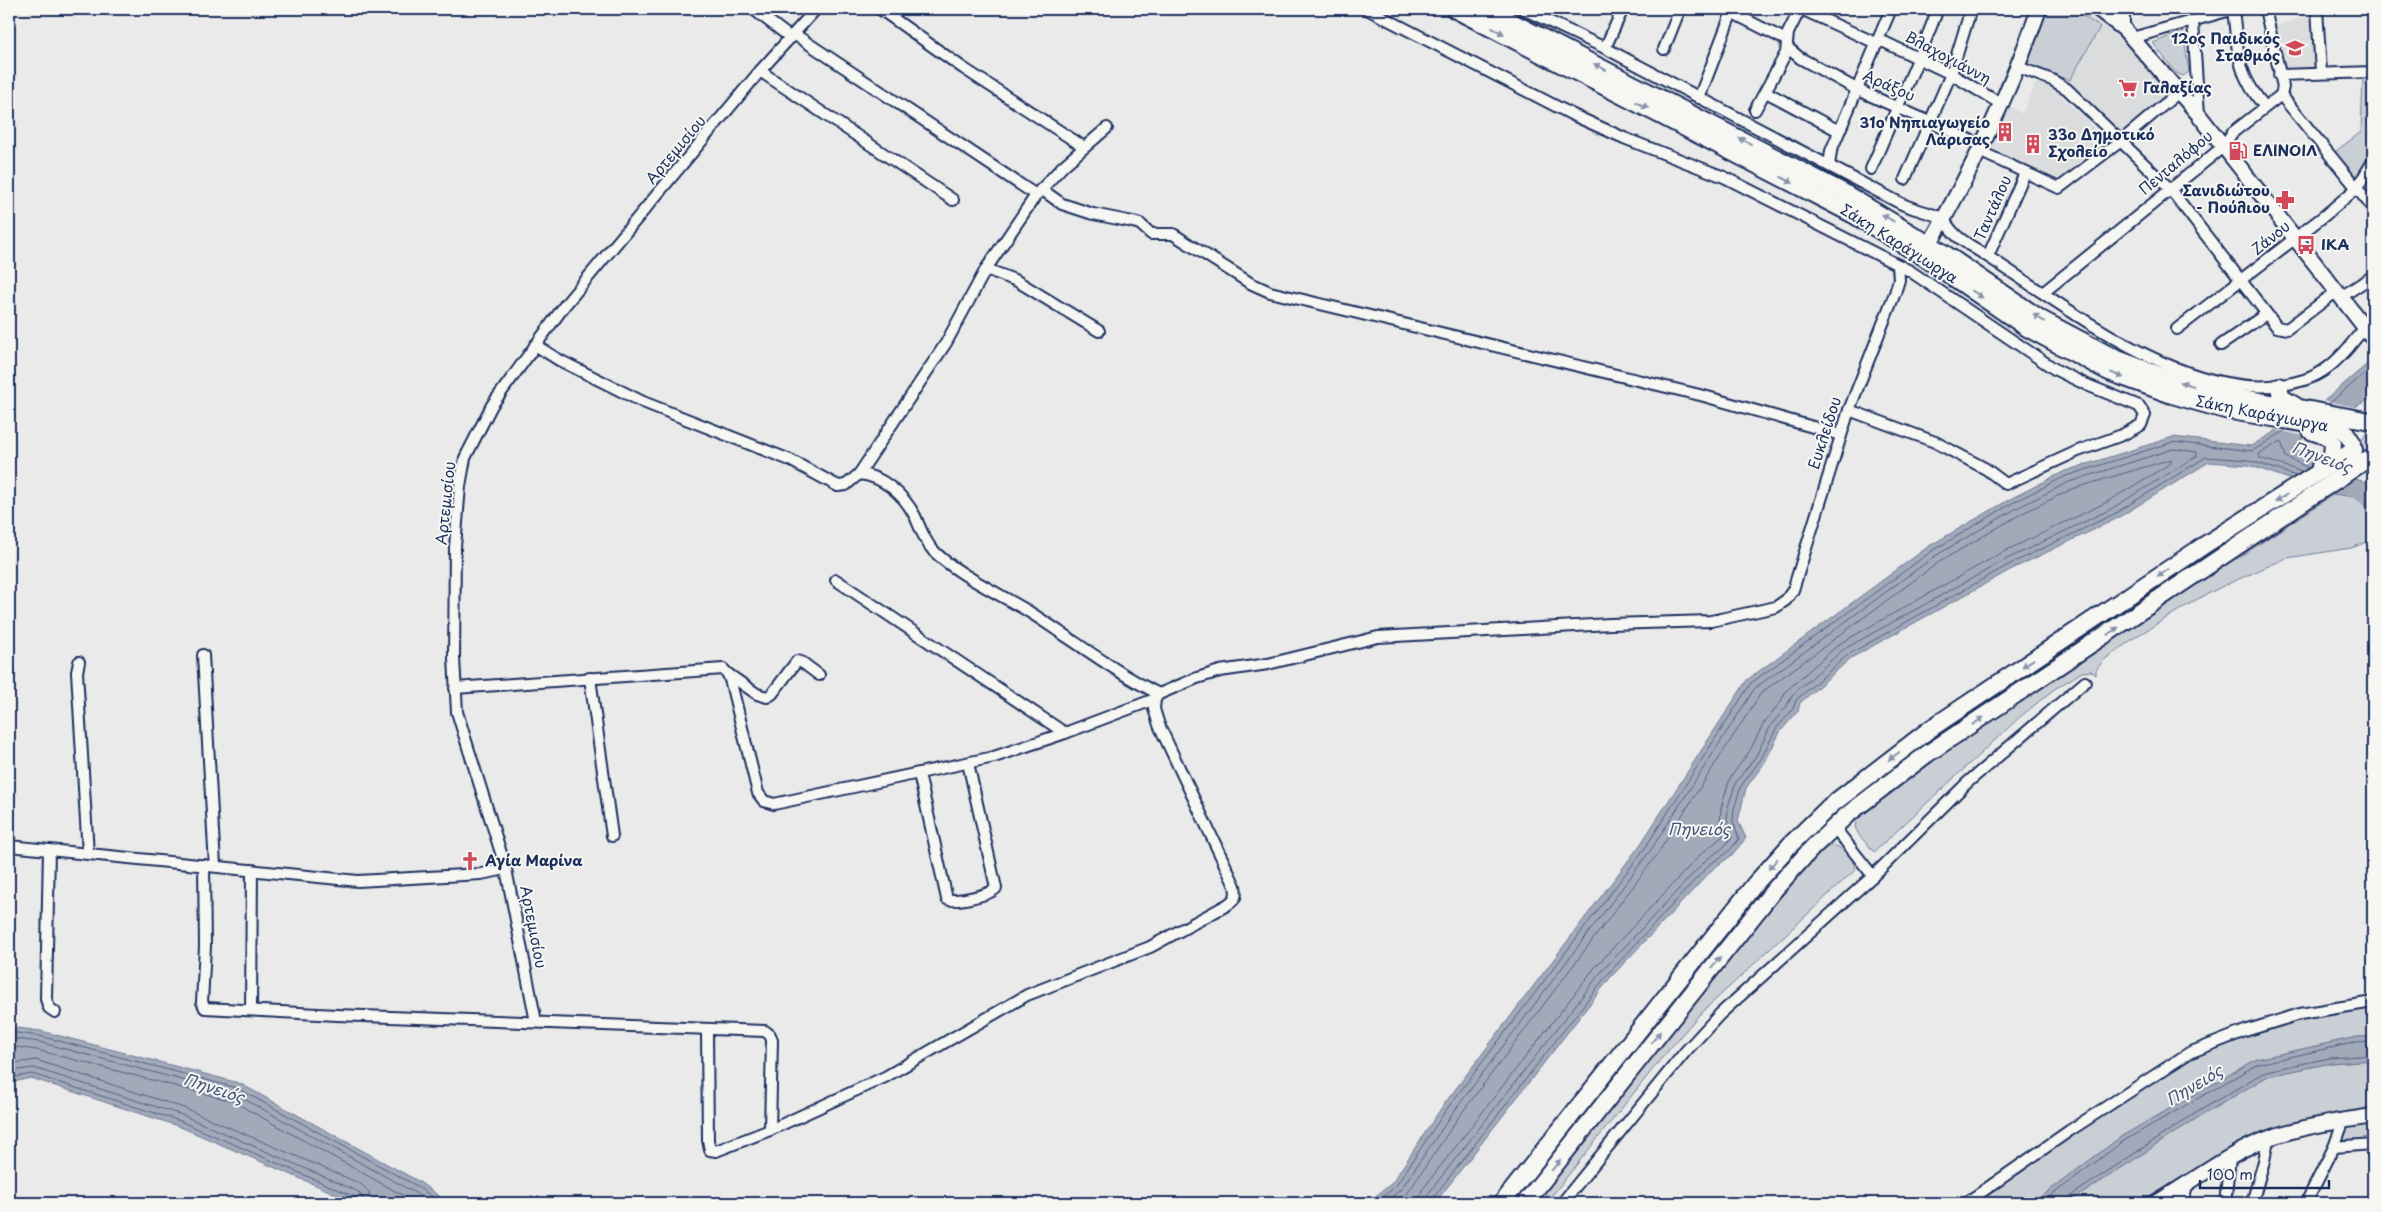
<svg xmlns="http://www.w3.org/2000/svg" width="2382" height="1212" font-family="'Playpen Sans',sans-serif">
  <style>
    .built { fill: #dadcde }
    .green { fill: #caced5; stroke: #727e9a }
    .water { fill: #a2aaba; stroke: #6c7995 }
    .pier { fill: #e9eae9 }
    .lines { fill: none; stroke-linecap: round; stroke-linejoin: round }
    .shore { stroke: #516083; stroke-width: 1 }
    .street-casing { stroke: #1b2f5e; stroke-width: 14 }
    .secondary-casing { stroke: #1b2f5e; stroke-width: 18 }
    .primary-casing { stroke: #1b2f5e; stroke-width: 20 }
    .street { stroke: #f6f6f2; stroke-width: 10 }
    .secondary { stroke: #f6f6f2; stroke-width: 14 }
    .primary { stroke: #f6f6f2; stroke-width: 16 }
    .oneway { fill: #8892a8 }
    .labels { text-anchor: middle; stroke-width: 4; stroke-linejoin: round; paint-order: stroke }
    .poi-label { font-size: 15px; font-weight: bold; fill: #1b2f5e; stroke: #f6f6f2; text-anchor: start }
    .street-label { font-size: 15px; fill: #1b2f5e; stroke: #f6f6f2 }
    .water-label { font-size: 16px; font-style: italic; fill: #44547a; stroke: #f6f6f2 }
  </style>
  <rect width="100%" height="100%" fill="#e9eae9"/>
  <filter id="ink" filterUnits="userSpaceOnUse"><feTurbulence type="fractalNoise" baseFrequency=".02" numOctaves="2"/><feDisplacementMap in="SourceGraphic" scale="10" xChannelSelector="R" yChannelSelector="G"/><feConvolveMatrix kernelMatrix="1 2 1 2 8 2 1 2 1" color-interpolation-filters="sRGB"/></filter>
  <g filter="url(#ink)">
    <g class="built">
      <polygon points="2044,9 2082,9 2103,20 2135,48 2170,92 2120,135 2082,93 2065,81 2025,66"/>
      <polygon points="2312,15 2315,70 2281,72 2271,27"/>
      <polygon points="2037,80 2052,87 2109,143 2058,183 1984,150 2007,104 2022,114"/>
    </g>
    <g class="green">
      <polygon points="2048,9 2072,9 2100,27 2070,80 2027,66"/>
      <polygon points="2183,31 2189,72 2183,76 2176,73 2153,43"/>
      <polygon points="2363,75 2373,75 2373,150 2354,179 2332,154 2361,132"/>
      <polygon points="2373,431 2373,456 2365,453 2361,442 2365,435"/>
      <polygon points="2334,494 2354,496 2373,511 2373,540 2351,548 2287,558 2223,586 2196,600 2137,636 2104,660 2096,670 2096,675 2091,671 2082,672 2053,690 2020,717 1874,852 1859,835 1855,827 1857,817 1947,751 2232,558 2237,559"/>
      <polygon points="2213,549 1920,747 1867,785 1833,814 1764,887 1520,1195 1514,1203 1508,1203 1751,897 1851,792 2101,620"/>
      <path d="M1834,845c9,4 21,13 21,25l-157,146 -37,43 -115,144h-10l222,-280 57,-65 12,-11z"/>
      <polygon points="2373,1003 2373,1037 2357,1037 2257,1059 2122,1136 2033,1203 1976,1203 2090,1123 2193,1058 2300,1014"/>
      <polygon points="2373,1060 2373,1106 2367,1106 2366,1110 2277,1131 2151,1203 2068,1203 2194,1120 2268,1076 2331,1063"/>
      <polygon points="2373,1121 2373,1138 2341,1141 2349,1126"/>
    </g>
    <g class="water">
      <polygon points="2373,359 2373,397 2310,432 2293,448 2356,479 2373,484 2373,511 2354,497 2334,494 2248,465 2209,462 2116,519 2012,569 1851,658 1800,703 1798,711 1780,732 1765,762 1746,788 1738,821 1746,838 1731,856 1714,868 1610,978 1435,1203 1367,1203 1392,1183 1442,1107 1640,845 1747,680 1929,546 2012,498 2065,471 2173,437 2251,446 2324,401"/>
      <polygon points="9,1027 41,1031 239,1083 418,1181 449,1203 357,1203 178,1126 31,1078 9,1083"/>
      <polygon points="2357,1037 2373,1037 2373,1060 2331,1063 2268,1076 2194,1120 2068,1203 2033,1203 2122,1136 2257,1059"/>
    </g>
    <polygon class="pier" points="2320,400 2359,408 2309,437 2273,429"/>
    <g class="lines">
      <g class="shore">
        <polyline points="2329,404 2373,366"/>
        <polyline points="2302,472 2260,458 2259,454 2281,441 2286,457 2308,468"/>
        <polyline points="9,1032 40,1036 237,1088 415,1185 441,1203"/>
        <polyline points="9,1038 39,1042 235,1094 412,1191 430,1203"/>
        <polyline points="9,1046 37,1050 232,1101 417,1203"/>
        <polyline points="9,1064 36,1060 184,1108 361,1184 369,1192 371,1203"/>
        <polyline points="9,1071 34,1068 182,1115 357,1191 362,1196 364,1203"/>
        <polyline points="9,1078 32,1074 180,1121 355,1197 358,1203"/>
        <polyline points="1375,1203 1396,1186 1446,1110 1645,848 1751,683 1932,551 2014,502 2066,476 2173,442 2252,451 2286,430"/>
        <polyline points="1385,1203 1401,1189 1452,1114 1650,851 1755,688 1935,556 2017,508 2069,482 2173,449 2197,452 2197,456 2111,509 2007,559 1844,649 1792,695 1787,706 1771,725 1756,756 1736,782 1728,807 1727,820 1732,837 1723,848 1706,860 1602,971 1428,1194 1425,1203"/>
        <polyline points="1397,1203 1407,1194 1458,1118 1656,856 1761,693 1939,562 2021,514 2072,489 2171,459 2171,463 2107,502 2003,552 1839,644 1786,691 1780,703 1764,723 1749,752 1730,778 1721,808 1720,823 1723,836 1700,855 1596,966 1422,1190 1418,1203"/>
        <polyline points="1432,1203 1433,1198 1607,975 1710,864 1727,853 1739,839 1733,821 1734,809 1741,786 1761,759 1776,729 1793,709 1796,700 1849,654 2010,564 2114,514 2206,457 2249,460 2296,476"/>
        <polyline points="2041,1203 2125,1140 2258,1064 2357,1042 2373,1041"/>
        <polyline points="2066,1203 2069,1197 2191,1116 2266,1071 2330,1058 2373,1055"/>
      </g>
      <g class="street-casing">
        <g id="street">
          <polyline points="753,9 791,38"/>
          <polyline points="880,9 963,68 1084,147"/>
          <polyline points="1367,9 1573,115 1624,138 1724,177 1910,271 2056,370 2087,385 2139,406 2145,415 2141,425 2122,435 2078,451 2006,484 1986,469 1935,442 1849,410"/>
          <path d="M1523,9l82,39 293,154c13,7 27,9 39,14 8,3 11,11 16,16 5,6 12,10 18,14 89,54 223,169 333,134 19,-6 32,-18 45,-33 7,-9 14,-19 24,-24"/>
          <polyline points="1801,9 1878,44"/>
          <path d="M2233,9c5,42 3,64 32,98"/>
          <polyline points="2317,9 2321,72"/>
          <polyline points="1727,10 1786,40"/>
          <polyline points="2193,21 2199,115"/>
          <polyline points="2124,29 2124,9"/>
          <polyline points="794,34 1036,195"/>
          <polyline points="2132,38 2234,9"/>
          <polyline points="1880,40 1951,74 2001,104"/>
          <polyline points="1605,48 1623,9"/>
          <polyline points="1788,48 1800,58 1858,90 1981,145"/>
          <polyline points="1664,49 1680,9"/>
          <polyline points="2018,67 2052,80 2067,89 2170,189 2277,327 2287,329 2337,291"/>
          <polyline points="760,71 953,200"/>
          <polyline points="2279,75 2373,72"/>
          <polyline points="1766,92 1839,131"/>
          <polyline points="2281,95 2373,208"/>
          <polyline points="1699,98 1733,9"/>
          <polyline points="1755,110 1786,53 1788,33 1800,9"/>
          <polyline points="1979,151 2059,188 2121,141 2179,92"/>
          <polyline points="1829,166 1831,151 1891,9"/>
          <polyline points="1871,169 1919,57 1938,9"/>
          <polyline points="1905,179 1951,74 1971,9"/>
          <polyline points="1041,189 1062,204 1093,214 1133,222 1140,224 1151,234 1173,234 1250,283 1270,292 1704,396 1841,435"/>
          <polyline points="1988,256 2025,173"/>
          <polyline points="986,269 1017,281 1099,331"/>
          <polyline points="2044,292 2224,146 2232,133 2281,95 2283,87 2265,9"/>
          <polyline points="2341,297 2373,276"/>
          <polyline points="2177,329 2324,216 2357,188 2373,161"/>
          <polyline points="535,345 559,360 643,402 790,460 838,486 846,485 859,474 946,343 986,269 1036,195 1063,166 1107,128"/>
          <polyline points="2221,345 2266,314"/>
          <path d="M859,474c24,2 45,21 56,42 5,11 9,24 17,33 20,23 72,47 99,64 41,26 85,60 128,81"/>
          <polyline points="836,580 1065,733"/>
          <polyline points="203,655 215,866"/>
          <polyline points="79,662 77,672 88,854"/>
          <polyline points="728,674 757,694 767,697 772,694 797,661 803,663 819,675"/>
          <polyline points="590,678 612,836"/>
          <polyline points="455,688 723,669 728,674 731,683 758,793 764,801 774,804 994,757 1065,733 1155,699 1159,694 1197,678 1220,671 1268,664 1378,637 1610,624 1711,621 1776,607 1786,600 1793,590 1849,410 1895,293 1899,280 1898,265"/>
          <path d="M919,774l28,125c6,4 44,-4 49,-11l-28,-125"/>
          <polyline points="1834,827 1873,876"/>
          <polyline points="9,846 358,881 481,874 506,869"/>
          <polyline points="49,850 46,999 49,1008 55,1012"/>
          <polyline points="204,865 205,946 202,1002 205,1008 337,1015 765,1031 770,1035 772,1040 770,1130"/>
          <polyline points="251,1010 252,870"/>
          <polyline points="536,1022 506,869 457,712 454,658 455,547 460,486 465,458 492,405 565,305 760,71 816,9"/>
          <path d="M707,1031l1,109 2,10 6,1 54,-21 115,-53 142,-82 123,-48 77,-42c9,-6 10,-9 8,-19l-76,-161 -5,-16 1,-10"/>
          <polyline points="2334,1147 2373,1144"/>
          <polyline points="1562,1203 1685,1052 1720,1014 1873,876 1968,782 2085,682"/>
          <polyline points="1966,1203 2069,1131 2189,1053 2245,1031 2300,1014 2373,1002"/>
          <polyline points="2182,1203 2187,1186"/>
          <polyline points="2225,1203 2230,1158"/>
          <polyline points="2252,1203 2264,1161 2268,1139"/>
          <polyline points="2306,1203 2334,1147 2344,1120"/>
        </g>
      </g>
      <g class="secondary-casing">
        <g id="secondary">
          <polyline points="2098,9 2124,29 2199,115 2373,338"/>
          <path d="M1925,252c45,-78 85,-159 114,-243"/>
          <path d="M2156,1203c38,-22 75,-52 116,-66 33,-11 67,-16 101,-21"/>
        </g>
      </g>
      <g class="primary-casing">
        <g id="primary">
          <polyline points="1454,9 1852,214 1922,256 2027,328 2109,372 2172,395 2225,410 2344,430 2352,442"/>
          <polyline points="1487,9 1843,192 1947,255 2041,319 2115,358 2159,375 2227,395 2371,421"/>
          <polyline points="2279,386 2281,397 2296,406"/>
          <polyline points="2311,431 2328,437 2333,443 2332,456 2320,466"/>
          <polyline points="1502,1203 1755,884 1790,845 1830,806 1930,729 2203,546 2354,450"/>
          <polyline points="1525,1203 1774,890 1813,847 1847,815 1927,754 2366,460"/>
        </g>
      </g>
      <use href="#street" class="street"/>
      <use href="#secondary" class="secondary"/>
      <use href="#primary" class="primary"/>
    </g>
    <defs><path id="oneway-solid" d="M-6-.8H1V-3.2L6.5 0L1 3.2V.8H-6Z" transform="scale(1.25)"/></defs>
    <g class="oneway">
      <use href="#oneway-solid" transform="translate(1498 31) rotate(27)"/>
      <use href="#oneway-solid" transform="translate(1600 67) rotate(-153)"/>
      <use href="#oneway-solid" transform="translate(1642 105) rotate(27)"/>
      <use href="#oneway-solid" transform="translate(1745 141) rotate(-153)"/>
      <use href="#oneway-solid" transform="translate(1787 180) rotate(27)"/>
      <use href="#oneway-solid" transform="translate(1888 218) rotate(-149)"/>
      <use href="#oneway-solid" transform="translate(1977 294) rotate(34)"/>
      <use href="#oneway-solid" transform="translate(2039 318) rotate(-147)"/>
      <use href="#oneway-solid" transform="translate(2117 375) rotate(23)"/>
      <use href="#oneway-solid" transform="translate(2187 384) rotate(-162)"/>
      <use href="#oneway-solid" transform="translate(2281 498) rotate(148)"/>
      <use href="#oneway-solid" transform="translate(2163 573) rotate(146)"/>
      <use href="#oneway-solid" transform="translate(2113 631) rotate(-34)"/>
      <use href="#oneway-solid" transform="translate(2028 663) rotate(146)"/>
      <use href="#oneway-solid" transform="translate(1978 721) rotate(-34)"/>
      <use href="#oneway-solid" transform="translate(1894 756) rotate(143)"/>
      <use href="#oneway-solid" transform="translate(1773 864) rotate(131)"/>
      <use href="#oneway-solid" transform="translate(1716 962) rotate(-51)"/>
      <use href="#oneway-solid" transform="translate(1656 1037) rotate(-52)"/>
      <use href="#oneway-solid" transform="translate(1556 1165) rotate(-52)"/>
    </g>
  </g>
  <defs>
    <g id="school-bare" transform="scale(1.5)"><path d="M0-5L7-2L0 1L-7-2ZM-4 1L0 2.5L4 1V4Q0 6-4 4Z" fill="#d1495b" stroke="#f6f6f2" stroke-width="2.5" paint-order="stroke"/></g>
    <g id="supermarket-bare" transform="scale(1.5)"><path d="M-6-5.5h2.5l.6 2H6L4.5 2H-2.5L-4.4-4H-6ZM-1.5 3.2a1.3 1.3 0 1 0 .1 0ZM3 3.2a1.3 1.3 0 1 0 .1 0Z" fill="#d1495b" stroke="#f6f6f2" stroke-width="2.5" paint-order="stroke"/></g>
    <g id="building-bare" transform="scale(1.5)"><path d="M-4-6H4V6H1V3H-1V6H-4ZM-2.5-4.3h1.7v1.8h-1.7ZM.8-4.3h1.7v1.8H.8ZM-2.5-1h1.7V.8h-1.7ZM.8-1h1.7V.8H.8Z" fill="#d1495b" stroke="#f6f6f2" stroke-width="2.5" paint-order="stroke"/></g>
    <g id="fuel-bare" transform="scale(1.5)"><path d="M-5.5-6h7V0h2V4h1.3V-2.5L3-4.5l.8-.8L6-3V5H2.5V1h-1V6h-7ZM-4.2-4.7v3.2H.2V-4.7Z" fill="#d1495b" stroke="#f6f6f2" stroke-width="2.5" paint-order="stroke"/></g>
    <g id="pharmacy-bare" transform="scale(1.5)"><path d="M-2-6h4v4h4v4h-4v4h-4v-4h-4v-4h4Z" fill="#d1495b" stroke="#f6f6f2" stroke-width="2.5" paint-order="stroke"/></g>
    <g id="bus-bare" transform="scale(1.5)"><path d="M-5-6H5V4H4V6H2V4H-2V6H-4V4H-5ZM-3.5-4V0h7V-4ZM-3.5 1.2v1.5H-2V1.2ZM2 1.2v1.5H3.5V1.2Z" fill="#d1495b" stroke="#f6f6f2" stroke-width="2.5" paint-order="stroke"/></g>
    <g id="church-bare" transform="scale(1.5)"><path d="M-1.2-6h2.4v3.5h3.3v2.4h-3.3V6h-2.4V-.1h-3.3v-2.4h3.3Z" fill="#d1495b" stroke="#f6f6f2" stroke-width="2.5" paint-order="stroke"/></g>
  </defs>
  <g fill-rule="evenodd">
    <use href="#school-bare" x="2295" y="48"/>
    <use href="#supermarket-bare" x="2128" y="88"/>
    <use href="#building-bare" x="2005" y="132"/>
    <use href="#building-bare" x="2033" y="144"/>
    <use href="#fuel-bare" x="2238" y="151"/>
    <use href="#pharmacy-bare" x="2285" y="200"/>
    <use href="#bus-bare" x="2306" y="245"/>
    <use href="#church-bare" x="470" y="861"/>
  </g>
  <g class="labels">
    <g class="poi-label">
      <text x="2280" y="44" text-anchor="end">12ος Παιδικός<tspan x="2280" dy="17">Σταθμός</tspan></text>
      <text x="2143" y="93">Γαλαξίας</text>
      <text x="1990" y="128" text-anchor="end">31ο Νηπιαγωγείο<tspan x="1990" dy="17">Λάρισας</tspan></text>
      <text x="2048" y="140">33ο Δημοτικό<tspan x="2048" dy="17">Σχολείο</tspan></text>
      <text x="2253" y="156">ΕΛΙΝΟΙΛ</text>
      <text x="2270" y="196" text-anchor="end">Σανιδιώτου<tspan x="2270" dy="17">- Πούλιου</tspan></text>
      <text x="2321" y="250">ΙΚΑ</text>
      <text x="485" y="866">Αγία Μαρίνα</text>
    </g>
    <g class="street-label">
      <text transform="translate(1948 58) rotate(28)" y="5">Βλαχογιάννη</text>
      <text transform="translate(1889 86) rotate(24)" y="5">Αράξου</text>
      <text transform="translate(676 150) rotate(-50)" y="5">Αρτεμισίου</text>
      <text transform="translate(2176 163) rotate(-40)" y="5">Πενταλόφου</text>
      <text transform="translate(1993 208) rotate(-66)" y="5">Ταντάλου</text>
      <text transform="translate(2271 238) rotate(-39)" y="5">Ζάνου</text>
      <text transform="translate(1899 244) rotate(32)" y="5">Σάκη Καράγιωργα</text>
      <text transform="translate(2262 414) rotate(11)" y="5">Σάκη Καράγιωργα</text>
      <text transform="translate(1825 433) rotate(-72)" y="5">Ευκλείδου</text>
      <text transform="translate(446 503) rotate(-84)" y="5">Αρτεμισίου</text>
      <text transform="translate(533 927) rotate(79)" y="5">Αρτεμισίου</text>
    </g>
    <g class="water-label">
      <text transform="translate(2322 457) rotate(20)" y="6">Πηνειός</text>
      <text x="1699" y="835">Πηνειός</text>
      <text transform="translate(2194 1085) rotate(-31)" y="6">Πηνειός</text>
      <text transform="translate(214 1088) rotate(18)" y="6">Πηνειός</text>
    </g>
  </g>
  <rect width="2382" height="1212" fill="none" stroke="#f6f6f2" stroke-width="30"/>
  <rect x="15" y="15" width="2352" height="1182" fill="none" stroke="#1b2f5e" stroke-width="2" filter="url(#ink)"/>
  <path d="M2200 1180v8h129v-8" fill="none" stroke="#1b2f5e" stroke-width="2.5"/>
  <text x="2207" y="1180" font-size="15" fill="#1b2f5e" stroke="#f6f6f2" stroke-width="4" paint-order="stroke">100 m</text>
</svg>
